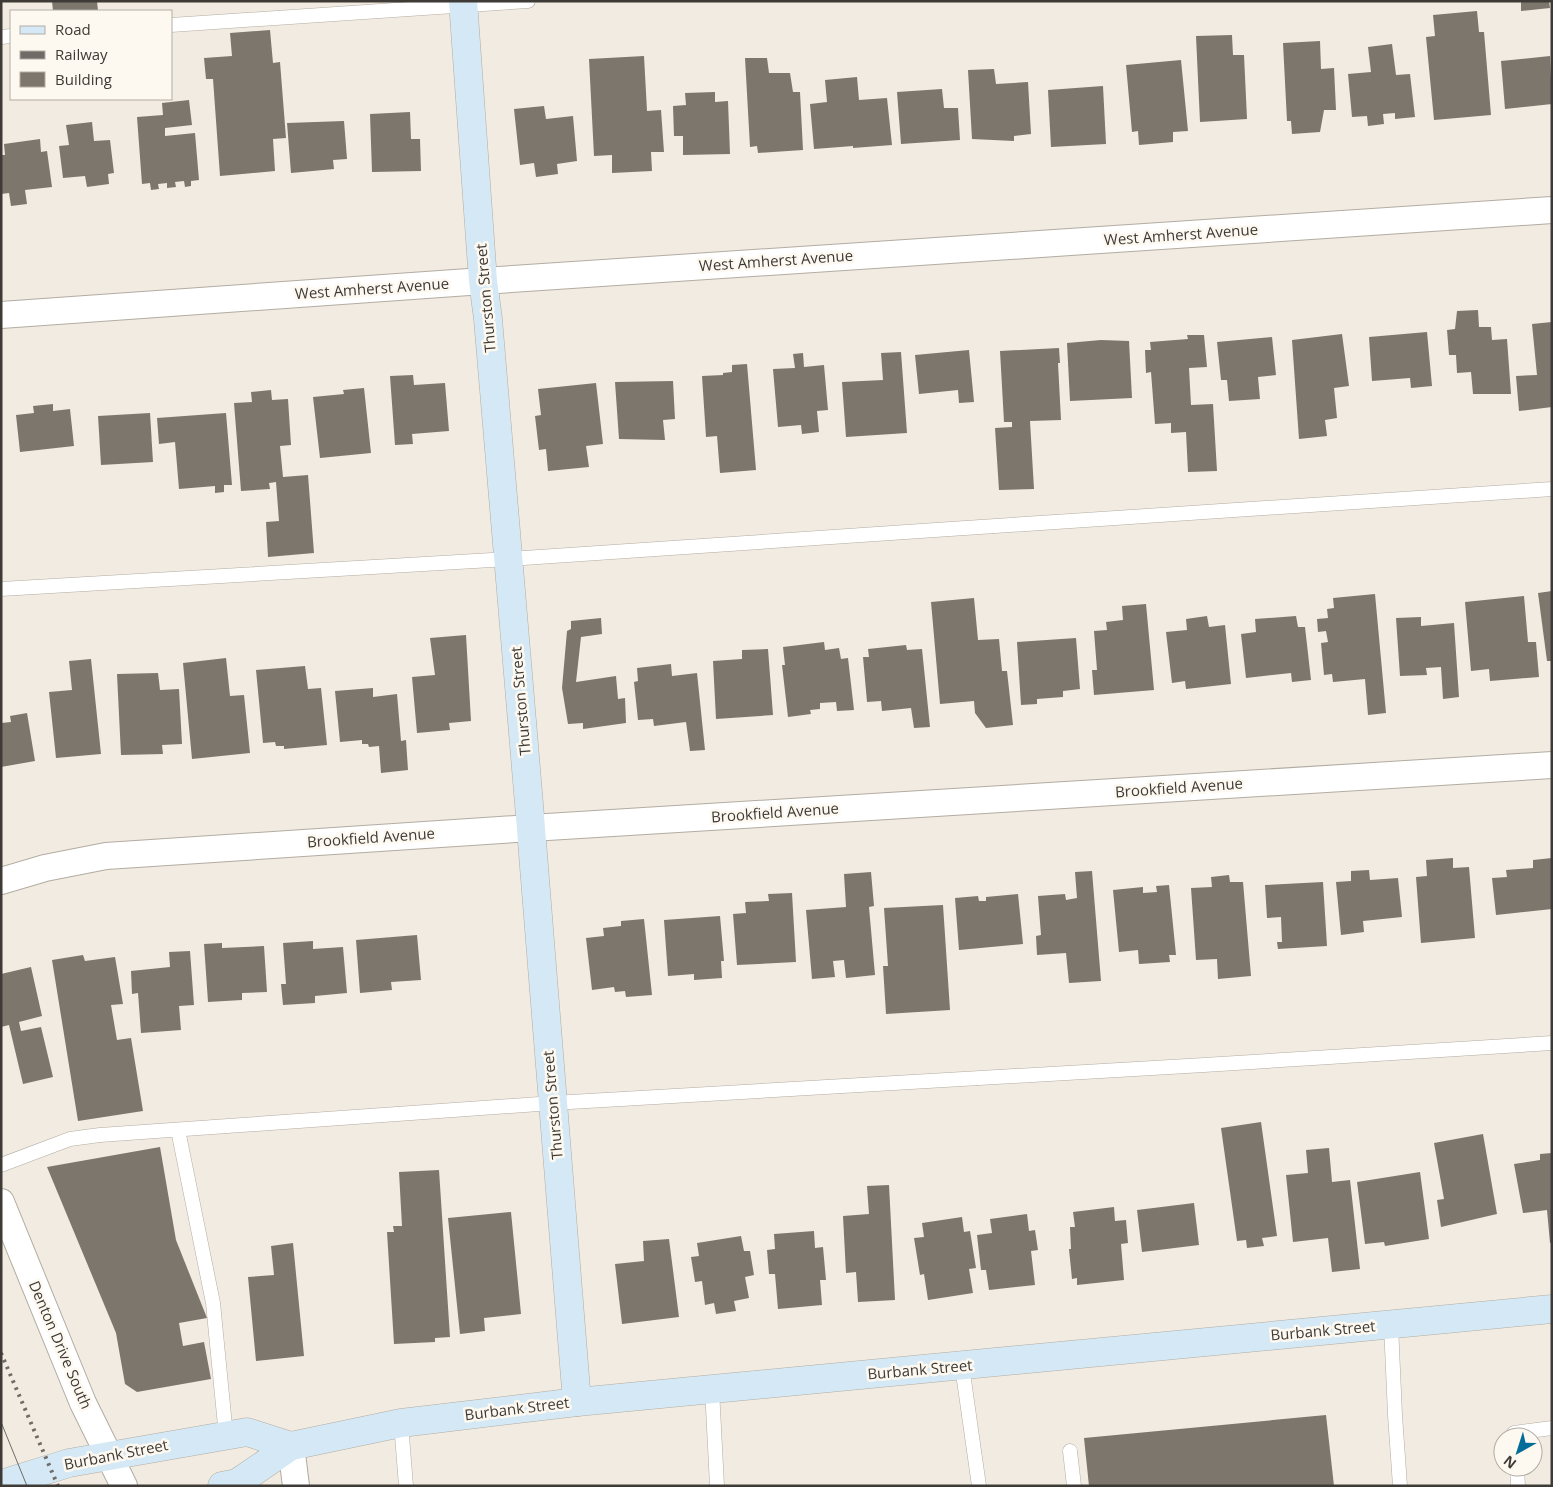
<svg xmlns="http://www.w3.org/2000/svg" width="1553" height="1487" font-family="'Open Sans',sans-serif">
  <style>
    .building { fill: #7c766d }
    .lines { fill: none; stroke-linecap: round; stroke-linejoin: round }
    .lane-casing { stroke: #b2aca2; stroke-width: 15 }
    .street-casing { stroke: #b2aca2; stroke-width: 28 }
    .secondary-casing { stroke: #b2aca2; stroke-width: 29 }
    .lane { stroke: #fff; stroke-width: 14 }
    .street { stroke: #fff; stroke-width: 26 }
    .secondary { stroke: #d4e9f5; stroke-width: 28 }
    .tram { stroke: #706b66; stroke-width: 1 }
    .rail { stroke: #706b66; stroke-width: 4; stroke-dasharray: 2.5 5; stroke-linecap: butt }
    .labels { text-anchor: middle; stroke-width: 5; stroke-linejoin: round; paint-order: stroke }
    .street-label { font-size: 15px; fill: #3e3b37; stroke: #fef9f0 }
  </style>
  <rect width="100%" height="100%" fill="#f2ebe1"/>
  <g class="building">
    <polygon points="52,1 97,1 98,11 53,11"/>
    <polygon points="1521,1 1549,1 1550,8 1521,11"/>
    <polygon points="1477,11 1479,32 1484,32 1491,115 1434,120 1426,37 1435,36 1433,15"/>
    <polygon points="270,30 273,63 280,62 286,138 273,139 275,171 220,176 213,79 206,79 204,58 232,56 230,33"/>
    <polygon points="1232,35 1233,55 1244,55 1247,119 1200,122 1196,36"/>
    <polygon points="1320,41 1321,69 1334,68 1336,110 1324,110 1320,132 1292,134 1291,121 1287,121 1283,43"/>
    <polygon points="1392,44 1396,75 1410,74 1415,117 1395,119 1395,113 1383,114 1384,124 1368,126 1367,116 1352,117 1348,74 1371,72 1368,47"/>
    <polygon points="644,56 647,111 661,110 664,152 651,152 652,171 612,173 612,155 594,156 589,59"/>
    <polygon points="1550,56 1552,104 1505,109 1501,61"/>
    <polygon points="745,58 767,58 769,73 790,73 793,92 800,92 803,150 758,153 757,146 750,147"/>
    <polygon points="1181,60 1188,131 1173,132 1173,142 1139,145 1138,131 1132,132 1126,65"/>
    <polygon points="994,69 996,84 1028,82 1031,134 1014,136 1014,141 972,139 968,70"/>
    <polygon points="857,77 859,100 887,98 892,145 853,148 853,146 814,149 810,104 827,102 825,80"/>
    <polygon points="1103,86 1106,144 1051,147 1048,90"/>
    <polygon points="942,89 944,108 958,108 960,140 901,144 897,92"/>
    <polygon points="715,92 715,102 728,101 730,154 683,155 683,136 674,136 673,106 686,105 685,93"/>
    <polygon points="189,100 192,125 165,128 165,136 195,133 199,180 191,181 191,186 185,187 184,181 175,182 176,187 167,188 167,183 158,184 159,189 151,190 150,183 142,184 137,117 163,115 162,103"/>
    <polygon points="544,106 546,119 573,116 577,161 557,164 558,174 536,177 534,163 520,165 514,109"/>
    <polygon points="410,112 411,139 420,139 421,171 372,172 370,114"/>
    <polygon points="344,121 347,159 333,160 334,169 291,173 287,123"/>
    <polygon points="92,122 94,141 110,140 114,173 108,174 109,184 87,187 85,176 63,178 59,146 69,145 66,125"/>
    <polygon points="40,139 41,152 47,151 52,187 25,190 27,204 11,206 9,193 1,194 1,155 5,155 4,144"/>
    <polygon points="1478,310 1479,327 1491,327 1492,340 1507,339 1511,394 1473,394 1471,372 1457,373 1456,355 1449,355 1447,330 1455,329 1457,311"/>
    <polygon points="1552,322 1552,407 1519,411 1516,376 1537,375 1532,324"/>
    <polygon points="1427,332 1432,386 1411,388 1410,378 1372,381 1369,337"/>
    <polygon points="1342,334 1349,386 1334,388 1337,418 1325,420 1327,436 1299,439 1292,340"/>
    <polygon points="1187,335 1204,335 1207,367 1189,368 1191,405 1213,404 1217,471 1188,472 1186,432 1171,433 1171,423 1155,424 1151,372 1146,373 1145,350 1151,350 1150,342 1188,339"/>
    <polygon points="1272,337 1276,375 1258,377 1260,399 1229,401 1227,380 1221,380 1217,342"/>
    <polygon points="1101,340 1129,341 1132,398 1070,401 1067,343"/>
    <polygon points="1059,348 1060,363 1058,363 1061,420 1030,421 1034,489 999,490 995,428 1012,427 1012,422 1004,422 1000,351"/>
    <polygon points="969,350 974,402 959,403 958,390 919,394 915,355"/>
    <polygon points="901,352 907,433 846,437 842,382 883,380 881,353"/>
    <polygon points="803,353 804,367 824,365 828,410 817,411 819,432 802,434 801,425 778,427 773,369 795,368 793,354"/>
    <polygon points="747,364 756,470 720,473 717,436 706,437 702,376 723,375 723,373 732,372 732,365"/>
    <polygon points="413,375 414,385 445,383 449,431 412,434 413,444 395,445 390,376"/>
    <polygon points="673,381 675,419 663,420 665,440 619,439 615,382"/>
    <polygon points="596,383 603,444 586,446 589,467 548,471 546,449 539,450 535,416 541,415 538,389"/>
    <polygon points="364,388 371,453 320,458 313,397 344,394 343,390"/>
    <polygon points="271,390 272,400 288,399 291,445 280,446 283,477 308,475 314,553 268,557 266,522 279,521 276,482 269,483 270,489 241,491 234,403 252,402 251,392"/>
    <polygon points="53,404 53,411 70,409 74,446 20,452 16,415 34,413 33,406"/>
    <polygon points="150,413 153,462 101,465 98,416"/>
    <polygon points="226,413 232,485 224,485 224,492 215,493 215,486 179,489 175,442 159,444 157,418"/>
    <polygon points="1552,591 1552,661 1547,661 1538,593"/>
    <polygon points="1375,594 1386,713 1368,715 1365,679 1333,682 1332,674 1324,675 1321,643 1328,642 1326,631 1318,632 1317,619 1328,618 1327,609 1334,608 1333,598"/>
    <polygon points="1524,596 1528,642 1536,642 1539,677 1490,681 1489,669 1471,671 1465,602"/>
    <polygon points="974,598 978,640 999,639 1002,671 1007,671 1013,725 986,728 975,713 974,701 940,704 931,602"/>
    <polygon points="1146,604 1154,690 1094,695 1092,670 1097,670 1094,631 1107,630 1106,622 1123,620 1122,606"/>
    <polygon points="1207,616 1209,627 1225,625 1231,684 1186,689 1185,681 1172,683 1166,632 1187,630 1186,619"/>
    <polygon points="1296,616 1298,627 1305,627 1311,680 1292,682 1291,673 1246,678 1241,634 1256,632 1255,619"/>
    <polygon points="1421,617 1421,626 1454,623 1459,697 1443,699 1441,667 1426,668 1427,675 1400,676 1396,618"/>
    <polygon points="601,618 602,634 581,637 576,682 616,676 618,699 625,698 626,723 583,729 583,723 568,724 562,688 567,631 571,629 571,621"/>
    <polygon points="466,635 471,721 449,723 450,730 417,733 412,677 435,675 430,638"/>
    <polygon points="1076,638 1080,689 1063,691 1063,697 1037,699 1037,704 1021,705 1017,642"/>
    <polygon points="824,642 825,650 839,648 841,659 848,658 854,710 837,711 836,702 820,703 820,709 810,710 811,714 788,717 782,665 785,665 783,647"/>
    <polygon points="906,645 907,650 922,649 930,727 914,728 911,708 882,711 881,701 867,702 863,657 869,657 868,649"/>
    <polygon points="768,649 773,715 716,719 713,661 742,659 742,650"/>
    <polygon points="226,658 230,696 244,695 250,753 192,759 183,663"/>
    <polygon points="91,659 101,754 56,758 49,692 72,690 69,661"/>
    <polygon points="671,664 672,676 697,673 705,750 690,751 686,722 654,726 653,719 638,720 634,682 638,681 637,668"/>
    <polygon points="305,666 308,689 321,688 327,745 284,749 284,746 276,746 275,742 263,743 256,670"/>
    <polygon points="158,673 160,690 179,689 182,744 162,745 163,754 121,755 117,674"/>
    <polygon points="373,688 373,697 397,694 401,741 406,740 408,770 381,773 379,746 369,747 368,744 362,744 362,740 340,742 335,691"/>
    <polygon points="27,713 35,761 1,767 1,723 11,722 10,716"/>
    <polygon points="1453,858 1453,868 1469,867 1475,938 1421,943 1416,877 1427,876 1426,860"/>
    <polygon points="1552,858 1552,909 1496,915 1492,878 1507,877 1506,870 1533,868 1533,860"/>
    <polygon points="1369,870 1370,880 1398,878 1402,917 1363,921 1364,932 1341,935 1336,882 1351,881 1351,871"/>
    <polygon points="1092,871 1101,981 1069,983 1066,953 1037,955 1036,936 1041,935 1038,896 1065,894 1066,900 1077,898 1075,872"/>
    <polygon points="871,872 874,906 869,907 875,975 846,978 844,960 833,961 835,977 812,979 806,910 846,907 844,874"/>
    <polygon points="1229,875 1230,882 1243,882 1251,976 1218,979 1217,959 1196,960 1191,888 1212,887 1211,877"/>
    <polygon points="1323,882 1327,946 1278,949 1277,942 1282,942 1281,917 1267,918 1265,885"/>
    <polygon points="1169,885 1176,955 1169,955 1170,962 1139,964 1138,950 1119,952 1113,890 1143,887 1143,893 1157,892 1156,886"/>
    <polygon points="792,893 796,962 737,965 733,914 746,913 745,902 769,901 768,894"/>
    <polygon points="1018,894 1023,944 959,950 955,898 978,896 979,901 986,901 986,897"/>
    <polygon points="943,905 950,1010 886,1014 883,966 888,966 884,908"/>
    <polygon points="720,916 724,961 721,961 722,978 694,980 694,974 668,976 664,920"/>
    <polygon points="644,919 652,995 626,997 625,991 615,992 614,987 592,990 586,938 604,936 603,928 621,926 621,921"/>
    <polygon points="417,935 421,980 391,982 392,990 360,993 356,940"/>
    <polygon points="313,941 313,949 343,947 347,993 315,996 315,1003 283,1005 281,984 286,984 283,943"/>
    <polygon points="222,943 222,948 264,946 267,992 242,993 242,1000 208,1002 204,944"/>
    <polygon points="190,951 194,1005 179,1006 181,1030 141,1033 138,993 132,994 131,971 170,967 169,952"/>
    <polygon points="83,955 85,961 115,957 123,1004 111,1005 117,1040 131,1038 143,1111 78,1121 52,960"/>
    <polygon points="31,967 42,1016 19,1022 21,1031 41,1027 53,1077 23,1084 9,1025 1,1027 1,974"/>
    <polygon points="1261,1122 1277,1236 1262,1238 1264,1246 1247,1248 1246,1240 1237,1241 1221,1128"/>
    <polygon points="1483,1134 1497,1214 1441,1227 1437,1200 1444,1199 1434,1143"/>
    <polygon points="160,1147 176,1240 207,1318 179,1323 183,1346 204,1342 211,1379 137,1392 125,1384 116,1333 47,1167"/>
    <polygon points="1329,1148 1332,1182 1350,1180 1360,1269 1332,1272 1328,1238 1293,1242 1286,1175 1308,1173 1306,1150"/>
    <polygon points="1552,1153 1552,1243 1550,1243 1547,1210 1523,1213 1514,1164 1540,1160 1540,1154"/>
    <polygon points="439,1170 450,1337 435,1338 435,1342 394,1344 387,1232 394,1232 393,1226 402,1226 399,1172"/>
    <polygon points="1420,1172 1429,1239 1385,1246 1384,1242 1365,1244 1357,1182"/>
    <polygon points="889,1185 895,1300 858,1302 856,1272 846,1273 843,1216 869,1214 867,1186"/>
    <polygon points="1194,1203 1199,1245 1142,1252 1137,1210"/>
    <polygon points="1114,1207 1115,1221 1126,1220 1128,1243 1121,1244 1124,1280 1077,1285 1077,1278 1072,1279 1069,1249 1071,1249 1070,1227 1075,1227 1073,1212"/>
    <polygon points="511,1212 521,1314 484,1318 485,1331 460,1334 448,1218"/>
    <polygon points="1027,1214 1029,1231 1035,1230 1038,1250 1031,1251 1035,1285 989,1290 986,1270 981,1270 977,1235 992,1233 990,1219"/>
    <polygon points="962,1217 964,1232 970,1231 976,1268 969,1269 973,1293 928,1300 924,1274 920,1275 914,1238 924,1237 922,1223"/>
    <polygon points="814,1231 815,1248 823,1247 826,1280 820,1280 822,1305 778,1309 775,1274 769,1274 767,1250 775,1249 774,1234"/>
    <polygon points="741,1236 744,1251 750,1251 754,1275 745,1277 749,1298 734,1301 736,1311 716,1314 714,1303 705,1305 702,1281 695,1282 691,1257 699,1256 697,1243"/>
    <polygon points="669,1239 679,1317 622,1324 615,1264 644,1261 643,1241"/>
    <polygon points="293,1243 304,1356 256,1361 248,1277 274,1275 271,1246"/>
    <polygon points="1326,1415 1334,1486 1089,1486 1084,1438"/>
  </g>
  <g class="lines">
    <g class="lane-casing">
      <g id="lane">
        <polyline points="171,25 528,1"/>
        <polyline points="1,37 11,36"/>
        <polyline points="1,589 509,559 965,528 1552,489"/>
        <polyline points="178,1130 213,1303 226,1436"/>
        <polyline points="1,1165 70,1139 100,1135 553,1103 1204,1065 1552,1043"/>
        <polyline points="1391,1325 1395,1415 1400,1486"/>
        <polyline points="962,1366 979,1486"/>
        <polyline points="712,1389 717,1486"/>
        <polyline points="401,1423 406,1486"/>
        <polyline points="1515,1437 1514,1433 1552,1428"/>
        <polyline points="1070,1451 1074,1486"/>
        <polyline points="1517,1467 1518,1486"/>
      </g>
    </g>
    <g class="street-casing">
      <g id="street">
        <polyline points="1,315 483,281 1552,210"/>
        <polyline points="1,881 45,868 106,856 531,828 1552,765"/>
        <polyline points="1,1202 83,1403 124,1486"/>
        <polyline points="291,1446 296,1486"/>
      </g>
    </g>
    <g class="secondary-casing">
      <g id="secondary">
        <polyline points="463,1 483,281 488,319 529,804 577,1402"/>
        <polyline points="1,1484 69,1463 247,1432 291,1446"/>
        <polyline points="222,1486 237,1483 291,1446 401,1423 577,1402 1552,1309"/>
      </g>
    </g>
    <use href="#lane" class="lane"/>
    <use href="#street" class="street"/>
    <use href="#secondary" class="secondary"/>
    <g class="tram">
      <polyline points="1,1422 27,1486"/>
      <polyline points="1,1484 2,1486"/>
    </g>
    <polyline class="rail" points="1,1353 58,1486"/>
  </g>
  <g class="labels">
    <g class="street-label">
      <text transform="translate(1181 235) rotate(-4)" y="5">West Amherst Avenue</text>
      <text transform="translate(776 261) rotate(-4)" y="5">West Amherst Avenue</text>
      <text transform="translate(372 289) rotate(-4)" y="5">West Amherst Avenue</text>
      <text transform="translate(486 298) rotate(-95)" y="5">Thurston Street</text>
      <text transform="translate(521 701) rotate(-95)" y="5">Thurston Street</text>
      <text transform="translate(1179 788) rotate(-4)" y="5">Brookfield Avenue</text>
      <text transform="translate(775 813) rotate(-4)" y="5">Brookfield Avenue</text>
      <text transform="translate(371 838) rotate(-4)" y="5">Brookfield Avenue</text>
      <text transform="translate(553 1105) rotate(-95)" y="5">Thurston Street</text>
      <text transform="translate(1323 1331) rotate(-5)" y="5">Burbank Street</text>
      <text transform="translate(60 1345) rotate(67)" y="5">Denton Drive South</text>
      <text transform="translate(920 1370) rotate(-5)" y="5">Burbank Street</text>
      <text transform="translate(517 1409) rotate(-7)" y="5">Burbank Street</text>
      <text transform="translate(116 1455) rotate(-11)" y="5">Burbank Street</text>
    </g>
  </g>
  <rect width="1553" height="1487" fill="none" stroke="#3e3b37" stroke-width="5"/>
  <rect x="10" y="10" width="162" height="90" fill="#fef9f0" stroke="#b1ada6"/>
  <rect x="20" y="26" width="25" height="8" fill="#d4e9f5" stroke="#b1ada6"/>
  <text x="55" y="35" font-size="15" fill="#3e3b37">Road</text>
  <rect x="20" y="51" width="25" height="8" fill="#706b66" stroke="#b1ada6"/>
  <text x="55" y="60" font-size="15" fill="#3e3b37">Railway</text>
  <rect x="20" y="72" width="25" height="15" fill="#7c766d" stroke="#b1ada6"/>
  <text x="55" y="85" font-size="15" fill="#3e3b37">Building</text>
  <g transform="translate(1518 1452) rotate(219)"><circle r="24" fill="#fef9f0" stroke="#b1ada6"/>
  <path d="M0-4L9 19L0 12L-9 19Z" fill="#036d9a"/>
  <text y="-8" font-size="14" font-weight="bold" text-anchor="middle" fill="#3e3b37">N</text>
  </g>
</svg>
